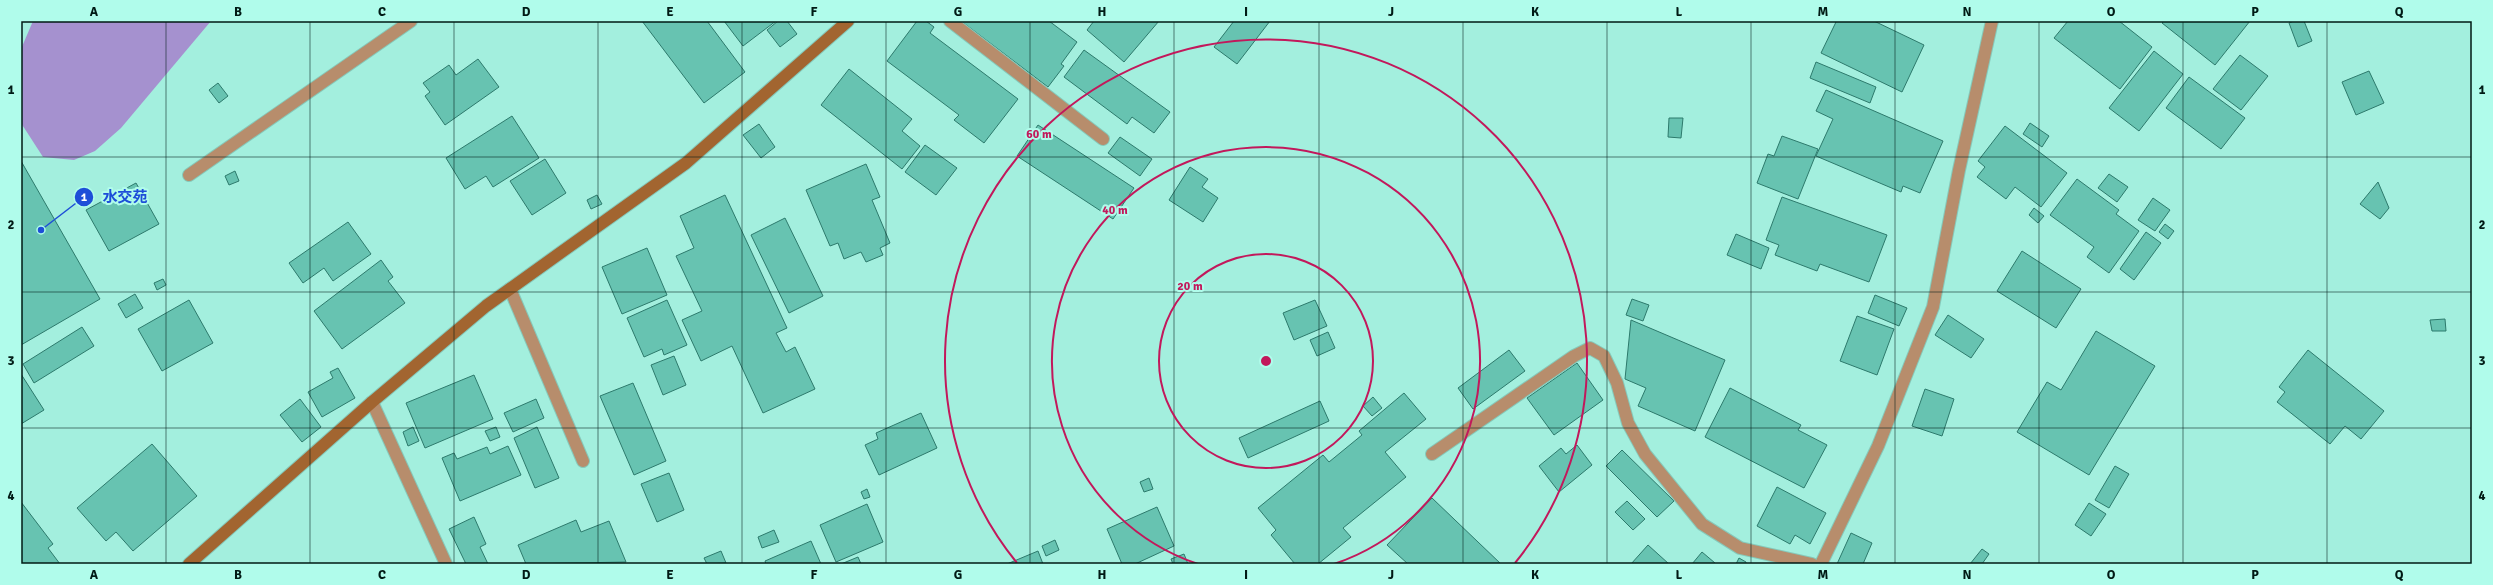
<svg xmlns="http://www.w3.org/2000/svg" width="2493" height="585" font-family="Signika,'Noto Sans JP',sans-serif">
  <style>
    .forest { fill: #a591cf }
    .building { fill: #67c3b1; stroke: #2d7a6c }
    .lines { fill: none; stroke-linecap: round; stroke-linejoin: round }
    .street-casing { stroke: #86c9ba; stroke-width: 14 }
    .secondary-casing { stroke: #86c9ba; stroke-width: 14 }
    .street { stroke: #b78d6c; stroke-width: 12 }
    .secondary { stroke: #a26530; stroke-width: 12 }
    .grid { fill: none; stroke: #001a15; stroke-width: 1; stroke-opacity: 0.55 }
    .ring { fill: none; stroke: #c2185b; stroke-width: 2 }
    .centre { fill: #c2185b; stroke: #b0fceb; stroke-width: 2 }
    .ring-label { font-size: 12px; text-anchor: middle; font-weight: bold; fill: #c2185b; stroke: #b0fceb; stroke-width: 4; stroke-linejoin: round; paint-order: stroke }
    .leader { fill: none; stroke: #1d4ed8; stroke-width: 1.5 }
    .callout-dot { fill: #1d4ed8; stroke: #b0fceb; stroke-width: 1.5 }
    .mark-label { font-size: 12px; text-anchor: middle; font-weight: bold; fill: #fff }
    .callout-label { font-size: 15px; text-anchor: middle; font-weight: bold; fill: #1d4ed8; stroke: #b0fceb; stroke-width: 4; stroke-linejoin: round; paint-order: stroke }
    .neatline { fill: none; stroke: #001a15; stroke-width: 1.5 }
    .grid-label { font-size: 13px; text-anchor: middle; font-weight: bold; fill: #001a15 }
  </style>
  <rect width="100%" height="100%" fill="#a3efde"/>
  <polygon class="forest" points="33,21 211,21 121,128 95,151 74,160 43,157 21,123 21,49"/>
  <g class="building">
    <polygon points="642,21 707,21 745,72 704,103"/>
    <polygon points="724,21 776,21 743,46"/>
    <polygon points="778,21 787,21 797,34 780,47 767,30"/>
    <polygon points="917,21 926,21 934,27 930,33 1018,99 984,143 954,120 959,115 887,61"/>
    <polygon points="961,21 1049,21 1077,42 1061,64 1064,66 1048,87"/>
    <polygon points="1094,21 1159,21 1124,62 1087,30"/>
    <polygon points="1234,21 1270,21 1237,64 1214,47"/>
    <polygon points="1834,21 1874,21 1924,45 1902,92 1821,53 1836,22"/>
    <polygon points="2068,21 2119,21 2152,47 2120,89 2054,38"/>
    <polygon points="2164,21 2250,21 2215,65 2162,23"/>
    <polygon points="2294,21 2304,21 2312,41 2298,47 2289,23"/>
    <polygon points="1084,50 1170,112 1154,133 1132,117 1127,124 1064,77"/>
    <polygon points="2154,51 2183,74 2139,131 2109,108"/>
    <polygon points="2240,55 2268,76 2241,110 2213,89"/>
    <polygon points="478,59 499,87 445,125 425,96 430,92 423,83 449,65 456,75"/>
    <polygon points="1816,62 1876,87 1870,103 1810,78"/>
    <polygon points="849,69 912,119 902,131 920,146 902,169 821,105"/>
    <polygon points="2369,71 2384,103 2356,115 2342,82"/>
    <polygon points="2189,77 2245,118 2221,149 2166,108"/>
    <polygon points="218,83 228,96 219,103 209,90"/>
    <polygon points="1826,90 1943,141 1920,193 1903,186 1901,192 1816,156 1833,119 1816,111"/>
    <polygon points="512,116 539,158 493,187 486,176 465,189 446,158"/>
    <polygon points="1669,118 1683,118 1681,138 1668,137"/>
    <polygon points="2030,123 2049,136 2042,147 2023,134"/>
    <polygon points="759,124 775,147 761,158 743,135"/>
    <polygon points="1038,125 1134,188 1113,219 1017,156"/>
    <polygon points="2005,126 2067,173 2041,207 2015,187 2006,199 1977,177 1985,167 1978,161"/>
    <polygon points="1782,136 1818,149 1798,199 1757,183 1768,154 1774,156"/>
    <polygon points="1120,137 1152,159 1140,176 1108,153"/>
    <polygon points="925,145 957,168 936,195 905,172"/>
    <polygon points="545,159 566,193 532,215 510,181"/>
    <polygon points="21,161 100,299 21,345"/>
    <polygon points="866,164 880,197 872,200 890,243 880,248 883,255 866,262 861,252 844,259 838,243 830,246 806,190"/>
    <polygon points="1190,167 1208,179 1202,187 1218,198 1203,222 1169,200"/>
    <polygon points="235,171 239,181 229,185 225,176"/>
    <polygon points="2109,174 2128,187 2117,202 2098,188"/>
    <polygon points="2077,179 2119,210 2116,214 2139,231 2109,273 2087,257 2094,247 2050,215"/>
    <polygon points="2378,182 2389,208 2380,219 2360,204"/>
    <polygon points="136,183 159,224 109,251 86,210"/>
    <polygon points="597,195 602,204 591,209 587,200"/>
    <polygon points="725,195 787,328 776,333 786,352 795,347 815,389 763,413 732,346 701,361 682,320 702,311 676,256 694,248 680,216"/>
    <polygon points="1782,197 1887,235 1869,282 1820,264 1817,271 1775,255 1779,245 1766,240"/>
    <polygon points="2153,198 2170,210 2155,231 2138,220"/>
    <polygon points="2034,208 2044,216 2038,223 2029,215"/>
    <polygon points="785,218 823,296 789,313 751,235"/>
    <polygon points="348,222 371,254 333,281 324,268 303,283 289,263"/>
    <polygon points="2165,224 2174,231 2168,239 2159,232"/>
    <polygon points="2146,232 2161,243 2134,280 2120,269"/>
    <polygon points="1736,234 1769,248 1761,269 1727,255"/>
    <polygon points="647,248 667,295 622,314 602,267"/>
    <polygon points="2022,251 2081,289 2056,328 1997,291"/>
    <polygon points="381,260 393,277 388,281 405,303 342,349 314,311"/>
    <polygon points="163,279 166,285 157,290 154,283"/>
    <polygon points="135,294 143,308 126,318 118,304"/>
    <polygon points="1875,295 1907,308 1899,326 1868,313"/>
    <polygon points="1632,299 1649,305 1643,321 1626,315"/>
    <polygon points="189,300 213,343 162,371 138,329"/>
    <polygon points="667,300 687,345 664,355 662,349 644,357 627,318"/>
    <polygon points="1315,300 1327,326 1294,340 1283,313"/>
    <polygon points="1948,315 1984,339 1971,358 1935,335"/>
    <polygon points="1857,316 1894,329 1877,375 1840,361"/>
    <polygon points="2445,319 2446,331 2432,331 2430,320"/>
    <polygon points="1631,320 1725,360 1695,431 1638,406 1646,388 1625,379"/>
    <polygon points="82,327 94,346 34,383 23,364"/>
    <polygon points="2096,331 2155,366 2089,475 2017,432 2047,382 2061,390"/>
    <polygon points="1328,332 1335,348 1317,356 1310,340"/>
    <polygon points="1509,350 1525,371 1473,409 1458,388"/>
    <polygon points="2308,350 2384,411 2361,439 2345,426 2330,444 2277,402 2285,392 2279,387"/>
    <polygon points="674,356 686,385 663,395 651,365"/>
    <polygon points="1577,363 1603,400 1554,435 1527,398"/>
    <polygon points="338,368 355,398 322,417 308,392 333,378 330,372"/>
    <polygon points="21,374 44,410 21,424"/>
    <polygon points="474,375 493,419 425,448 406,403"/>
    <polygon points="633,383 666,461 634,475 600,396"/>
    <polygon points="1730,388 1801,425 1798,430 1827,445 1804,488 1705,437"/>
    <polygon points="1925,389 1954,399 1942,436 1912,426"/>
    <polygon points="1404,393 1426,419 1385,452 1406,477 1343,528 1351,537 1318,564 1295,564 1271,535 1276,530 1258,508 1323,455 1329,462 1362,435 1359,431"/>
    <polygon points="1373,397 1382,408 1372,416 1363,406"/>
    <polygon points="300,399 321,427 302,442 280,415"/>
    <polygon points="536,399 544,418 513,432 504,413"/>
    <polygon points="1320,401 1329,421 1248,458 1239,438"/>
    <polygon points="921,413 937,448 879,475 865,445 878,439 876,433"/>
    <polygon points="413,427 419,441 408,446 403,432"/>
    <polygon points="496,427 500,437 490,441 485,431"/>
    <polygon points="537,427 559,478 535,488 514,438"/>
    <polygon points="152,444 197,496 133,551 116,532 106,541 77,508"/>
    <polygon points="1577,445 1592,465 1559,492 1539,466 1561,448 1566,454"/>
    <polygon points="508,446 521,475 460,501 442,458 454,453 457,459 487,447 490,454"/>
    <polygon points="1622,450 1674,501 1657,517 1606,466"/>
    <polygon points="2115,466 2129,474 2109,508 2095,500"/>
    <polygon points="669,473 684,510 657,522 641,484"/>
    <polygon points="1149,478 1153,489 1144,492 1140,482"/>
    <polygon points="1777,487 1826,513 1810,544 1795,535 1790,544 1757,526"/>
    <polygon points="867,489 870,497 864,499 861,492"/>
    <polygon points="1432,498 1501,564 1408,564 1387,545"/>
    <polygon points="1627,501 1645,519 1633,530 1615,512"/>
    <polygon points="21,502 53,544 48,548 60,564 21,564"/>
    <polygon points="2089,503 2106,514 2091,536 2075,525"/>
    <polygon points="867,504 883,542 836,562 820,525"/>
    <polygon points="1157,507 1174,546 1135,564 1122,564 1107,529"/>
    <polygon points="474,517 486,544 480,547 488,564 466,564 449,529"/>
    <polygon points="576,520 581,532 609,521 626,562 526,564 518,545"/>
    <polygon points="774,530 779,542 762,548 758,537"/>
    <polygon points="1851,533 1872,543 1863,564 1837,564"/>
    <polygon points="1055,540 1059,550 1046,556 1042,546"/>
    <polygon points="811,541 821,564 766,564 765,561"/>
    <polygon points="1648,545 1669,564 1631,564"/>
    <polygon points="1982,549 1989,554 1982,564 1970,564"/>
    <polygon points="721,551 726,563 707,564 704,558"/>
    <polygon points="1038,551 1043,564 1007,564"/>
    <polygon points="1702,552 1715,563 1714,564 1692,564"/>
    <polygon points="1184,554 1188,564 1173,564 1171,559"/>
    <polygon points="858,557 861,564 841,564"/>
    <polygon points="1739,558 1746,562 1746,564 1736,564"/>
  </g>
  <g class="lines">
    <g class="street-casing">
      <g id="street">
        <polyline points="950,21 1103,139"/>
        <polyline points="189,175 411,21"/>
        <polyline points="510,289 583,461"/>
        <polyline points="372,402 446,564"/>
        <polyline points="1432,454 1574,356 1590,348 1604,356 1617,383 1628,423 1645,454 1702,524 1740,548 1812,564"/>
        <polyline points="1821,564 1878,446 1933,307 1959,170 1992,21"/>
      </g>
    </g>
    <g class="secondary-casing">
      <polyline id="secondary" points="189,564 372,402 486,306 686,163 848,21"/>
    </g>
    <use href="#street" class="street"/>
    <use href="#secondary" class="secondary"/>
  </g>
  <path class="grid" d="M166,21v543M310,21v543M454,21v543M598,21v543M742,21v543M886,21v543M1030,21v543M1174,21v543M1319,21v543M1463,21v543M1607,21v543M1751,21v543M1895,21v543M2039,21v543M2183,21v543M2327,21v543M21,157h2451M21,292h2451M21,428h2451"/>
  <g class="ring">
    <circle cx="1266" cy="361" r="107"/>
    <path d="M1198 564A214 214 0 1 1 1334 564"/>
    <path d="M1017 563A321 321 0 1 1 1515 563"/>
  </g>
  <circle cx="1266" cy="361" r="6" class="centre"/>
  <g class="ring-label">
    <text x="1039" y="138">60 m</text>
    <text x="1115" y="214">40 m</text>
    <text x="1190" y="290">20 m</text>
  </g>
  <path class="leader" d="M41 230L84 197"/>
  <g class="callout-dot">
    <circle cx="41" cy="230" r="4"/>
    <circle cx="84" cy="197" r="10"/>
  </g>
  <g class="mark-label">
    <text x="84" y="201">1</text>
  </g>
  <g class="callout-label">
    <text x="125" y="202">水交苑</text>
  </g>
  <rect width="2493" height="585" fill="none" stroke="#b0fceb" stroke-width="44"/>
  <rect x="22" y="22" width="2449" height="541" class="neatline"/>
  <g class="grid-label">
    <text x="94" y="16">A</text>
    <text x="238" y="16">B</text>
    <text x="382" y="16">C</text>
    <text x="526" y="16">D</text>
    <text x="670" y="16">E</text>
    <text x="814" y="16">F</text>
    <text x="958" y="16">G</text>
    <text x="1102" y="16">H</text>
    <text x="1246" y="16">I</text>
    <text x="1391" y="16">J</text>
    <text x="1535" y="16">K</text>
    <text x="1679" y="16">L</text>
    <text x="1823" y="16">M</text>
    <text x="1967" y="16">N</text>
    <text x="2111" y="16">O</text>
    <text x="2255" y="16">P</text>
    <text x="2399" y="16">Q</text>
    <text x="11" y="94">1</text>
    <text x="2482" y="94">1</text>
    <text x="11" y="229">2</text>
    <text x="2482" y="229">2</text>
    <text x="11" y="365">3</text>
    <text x="2482" y="365">3</text>
    <text x="11" y="500">4</text>
    <text x="2482" y="500">4</text>
    <text x="94" y="579">A</text>
    <text x="238" y="579">B</text>
    <text x="382" y="579">C</text>
    <text x="526" y="579">D</text>
    <text x="670" y="579">E</text>
    <text x="814" y="579">F</text>
    <text x="958" y="579">G</text>
    <text x="1102" y="579">H</text>
    <text x="1246" y="579">I</text>
    <text x="1391" y="579">J</text>
    <text x="1535" y="579">K</text>
    <text x="1679" y="579">L</text>
    <text x="1823" y="579">M</text>
    <text x="1967" y="579">N</text>
    <text x="2111" y="579">O</text>
    <text x="2255" y="579">P</text>
    <text x="2399" y="579">Q</text>
  </g>
</svg>
